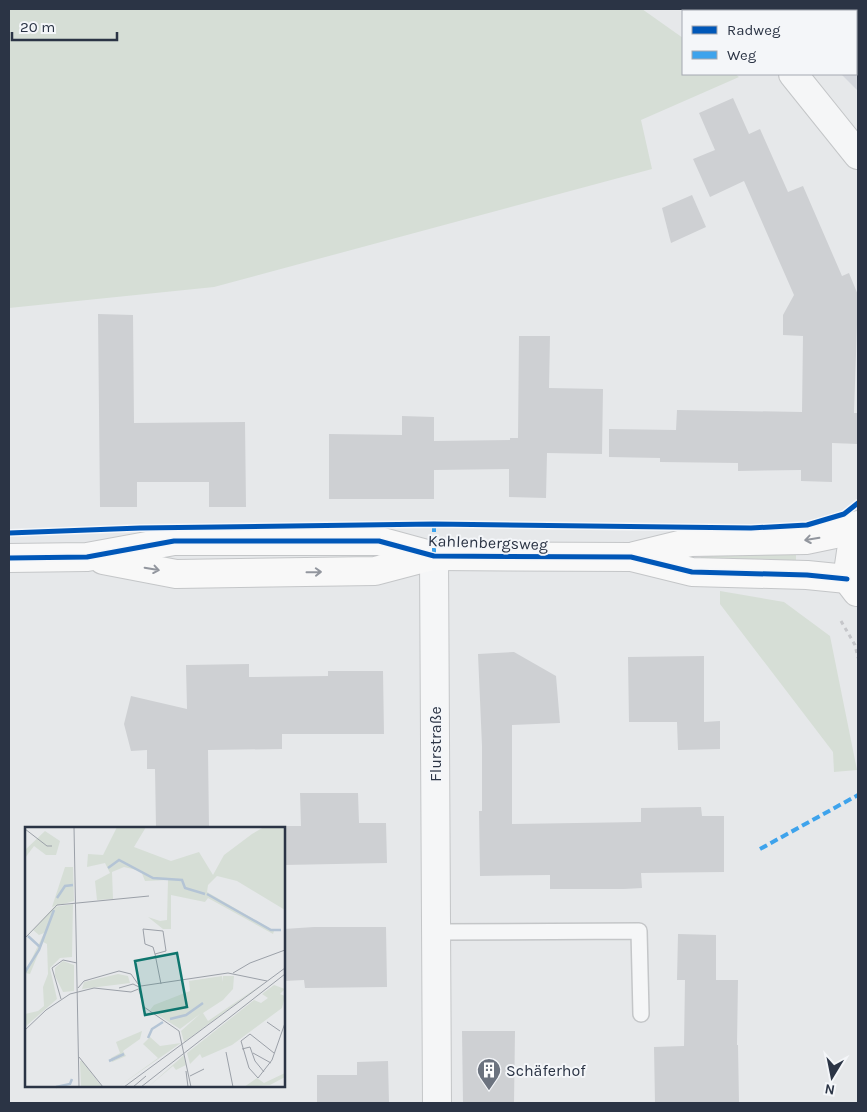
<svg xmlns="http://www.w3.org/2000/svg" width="867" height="1112" font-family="Karla,sans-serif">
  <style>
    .built { fill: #d4d7dd }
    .green { fill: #d6ded6 }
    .building { fill: #ced0d3 }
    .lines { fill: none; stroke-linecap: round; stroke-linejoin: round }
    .lane-casing { stroke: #c4c6c8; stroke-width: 18 }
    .street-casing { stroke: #c4c6c8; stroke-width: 30 }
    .secondary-casing { stroke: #c4c6c8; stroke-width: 30 }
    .path { stroke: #c5c6ca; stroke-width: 3; stroke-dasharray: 4 4; stroke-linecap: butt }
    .lane { stroke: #f5f6f7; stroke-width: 15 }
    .street { stroke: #f5f6f7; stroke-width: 28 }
    .secondary { stroke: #f8f8f8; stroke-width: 28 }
    .quiet { stroke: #3ea3ec; stroke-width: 4; stroke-dasharray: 8 4; stroke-linecap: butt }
    .cycleway-casing { stroke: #f4f6f9; stroke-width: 8 }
    .cycleway { stroke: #0057b8; stroke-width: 5 }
    .oneway { stroke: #92969e }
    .labels { text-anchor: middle; stroke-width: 4; stroke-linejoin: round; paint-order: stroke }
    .street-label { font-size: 16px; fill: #2b3445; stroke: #f4f6f9 }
    .poi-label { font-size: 16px; fill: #2b3445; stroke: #f4f6f9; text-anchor: start }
    .inset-river { fill: none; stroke: #b4c4d5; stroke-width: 2.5 }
    .inset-road { fill: none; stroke: #9ba0a8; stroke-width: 1 }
    .view { fill: #0f766e; fill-opacity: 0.15; stroke: #0f766e; stroke-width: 2.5 }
    .inset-edge { fill: none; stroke: #2b3445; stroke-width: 2.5 }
  </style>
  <rect width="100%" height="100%" fill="#e6e8ea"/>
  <polygon class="built" points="802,9 858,9 858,91 841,74 856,74 856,11 802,11"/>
  <g class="green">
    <polygon points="9,9 642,9 683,38 683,74 735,74 739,77 641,120 652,169 214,287 9,308"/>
    <polygon points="721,554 796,554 796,564 701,561 701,557"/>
    <polygon points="720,591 784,602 830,636 857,770 834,772 833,752 720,604"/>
  </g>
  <g class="building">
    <polygon points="733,98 749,134 760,129 788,192 803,186 842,276 849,273 858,295 854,413 858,413 858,444 832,443 832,482 801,481 801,470 738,471 738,463 660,462 660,458 609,457 609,429 676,430 677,410 802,412 803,336 783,335 783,315 794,295 744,181 710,197 693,159 715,150 699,113"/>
    <polygon points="692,195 706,227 671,243 662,208"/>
    <polygon points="98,314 133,315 134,423 245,422 246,507 209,507 209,482 137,482 137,507 100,507"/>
    <polygon points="519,336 550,336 549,388 603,389 602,454 547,453 546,498 509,497 509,469 434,470 434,499 329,499 329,434 402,435 402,416 434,417 434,441 510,440 510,438 518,438"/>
    <polygon points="514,652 556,676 560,723 512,725 512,824 641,822 641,808 701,807 702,816 724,816 724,872 641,873 642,888 624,889 550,889 550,875 480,876 479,811 482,811 482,746 478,654"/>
    <polygon points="704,656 704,722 720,721 720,749 678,750 677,722 629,722 628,657"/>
    <polygon points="249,664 249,677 328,676 328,671 383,671 384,734 282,734 282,749 208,750 209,828 156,828 155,769 147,769 147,750 131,751 124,724 131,696 187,709 186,665"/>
    <polygon points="300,793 358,793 359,823 386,823 387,863 284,865 284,826 301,826"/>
    <polygon points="314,927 386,927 387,987 305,988 304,980 284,981 284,929"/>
    <polygon points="678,934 716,935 716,980 738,980 737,1045 738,1045 739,1103 655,1103 654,1047 684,1046 685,980 677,980"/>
    <polygon points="462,1031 515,1031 514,1103 463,1103"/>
    <polygon points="388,1061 389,1103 317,1103 317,1075 357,1075 357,1062"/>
  </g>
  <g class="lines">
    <g class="lane-casing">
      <polyline id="lane" points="436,932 639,931 641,1014"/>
    </g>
    <g class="street-casing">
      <g id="street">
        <polyline points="720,9 723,11"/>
        <polyline points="793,74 858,155"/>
        <polyline points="434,556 437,1103"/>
      </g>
    </g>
    <g class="secondary-casing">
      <g id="secondary">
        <polyline points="634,556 691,542 806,540 835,534 858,525"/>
        <polyline points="9,558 87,557 174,541 379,541 434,556 631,557 692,572 807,575 847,579"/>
        <polyline points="103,560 176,574 375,571 432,556"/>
        <polyline points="857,592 847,579 852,545 858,529"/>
      </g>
    </g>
    <polyline class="path" points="841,621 855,645 858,658"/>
    <use href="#lane" class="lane"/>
    <use href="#street" class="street"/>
    <use href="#secondary" class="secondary"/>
    <g class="quiet">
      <polyline points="434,556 434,524"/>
      <polyline points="760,849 858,795"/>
    </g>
    <g class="cycleway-casing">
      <g id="cycleway">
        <polyline points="9,533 140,528 434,524 751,528 807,525 844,514 858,503"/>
        <polyline points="9,558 87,557 174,541 379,541 434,556 631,557 692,572 807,575 847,579"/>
      </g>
    </g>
    <use href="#cycleway" class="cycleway"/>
  </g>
  <defs><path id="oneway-shaft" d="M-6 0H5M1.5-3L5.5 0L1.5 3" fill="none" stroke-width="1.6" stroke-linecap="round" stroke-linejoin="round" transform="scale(1.25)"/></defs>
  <g class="oneway">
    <use href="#oneway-shaft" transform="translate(812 539) rotate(171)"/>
    <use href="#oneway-shaft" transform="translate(152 569) rotate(10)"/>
    <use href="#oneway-shaft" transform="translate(314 572) rotate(-1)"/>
  </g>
  <defs>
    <g id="building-pin" transform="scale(1.25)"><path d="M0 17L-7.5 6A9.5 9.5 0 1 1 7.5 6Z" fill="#6c737f" stroke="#f4f6f9"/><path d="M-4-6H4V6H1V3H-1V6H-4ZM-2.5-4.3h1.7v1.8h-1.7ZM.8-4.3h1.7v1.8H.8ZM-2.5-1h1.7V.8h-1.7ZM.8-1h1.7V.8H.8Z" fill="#fff"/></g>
  </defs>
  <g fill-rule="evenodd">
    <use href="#building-pin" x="489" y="1070"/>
  </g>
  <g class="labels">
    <g class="street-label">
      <text transform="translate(488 542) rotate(2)" y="6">Kahlenbergsweg</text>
      <text transform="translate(435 744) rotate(-90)" y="6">Flurstraße</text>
    </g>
    <g class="poi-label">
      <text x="506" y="1076">Schäferhof</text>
    </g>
  </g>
  <g transform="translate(25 827)">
    <rect width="260" height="260" fill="#e6e8ea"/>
    <path d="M92,0h29l-12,20 37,14 28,-9 14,23 11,-20 28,-21 12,-7h21v83l-48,-29 -20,-5 -9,9 -1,7 67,39 -1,3 -65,-36 -3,4 -34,-7v34h-8l-15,-12 12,4 7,-1 1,-40 -23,1 -4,-10 -17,-4 -12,5 1,27 -16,1 -2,-19 15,-8 -5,-10 -18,4 1,-13 15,1zM20,4l15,10 -4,14h-10l-12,-9 -9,12v-8zM40,40h8l1,34 -22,6zM48,77l-1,53 -12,1 -10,10 7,31 -32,28v-13l13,-3 6,-5 -1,-19 5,-13 -1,-30 -4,-2 -13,32 -5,-1 19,-40 -5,2 -6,-5 21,-23zM38,134l11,4v26l-11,1 -8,-16v-8zM93,147l10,2 2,7 -48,6 2,-7zM197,149v6l1,-6h11l-1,13 -10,11 -20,13 5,8 56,-38 -80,59 -3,-11 19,-17 -20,15 -30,-19 4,-5 36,-14 -1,-10zM249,158l11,4 -5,5 5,2 -3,12 -50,37 -30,13 -2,-4 -10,10 -3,-11 67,-53 7,3 7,-5 -6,-4zM117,204l-2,8 -17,12 3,5 -14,6 -1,-4 9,-5 -4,-11zM125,210l10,9 21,-3 -63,44 40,-29 -15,-14zM159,228l2,10 -10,5 -3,-4 -25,21zM55,234h2l20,26h-21zM260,246v4l-15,8 -26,2 13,-9 7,5z" fill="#d6ded6"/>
    <path class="inset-river" d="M83,41l11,-8 34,18 29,2 3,8 20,6M182,67l64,36h10M32,71l8,-12 8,-1M3,109l12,11M0,145l14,-22 15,-40M145,192l16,-4 17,-12M123,211l4,-9 11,-7M84,234l15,-7M31,260l14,-3 2,-5"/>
    <path class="inset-road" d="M49,0l5,260M0,2l22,17h5M0,111l32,-33 92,-9M130,127l-2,-7 -8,-3 -2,-15 20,2 3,20 -11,3 6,30M208,146l17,-10 35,-13M116,159l87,-13 39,8M53,161l6,-7 35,-10 12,3 7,10M114,163l5,17 35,24 12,56M36,172l-9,-31 11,-8 14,3M242,195l13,9M0,203l21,-20 24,-16 24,-6 37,4 10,-4 -8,-4 -14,4M217,222l8,-2 5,14 9,11M201,225l7,35M228,226l18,10M249,226l-24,-19 -9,7 8,27 9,10 14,-18 13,-37M54,230l24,30M161,244l2,16M165,249l14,-7M99,260l161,-119M108,260l13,-11M116,260l144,-113"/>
    <path class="view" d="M152,126l10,54 -42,8 -10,-54z"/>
    <rect width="260" height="260" class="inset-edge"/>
  </g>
  <rect width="867" height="1112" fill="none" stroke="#2b3445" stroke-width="20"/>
  <rect x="682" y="10" width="175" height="65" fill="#f4f6f9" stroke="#a4a8b1"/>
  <rect x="692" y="26" width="25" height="8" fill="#0057b8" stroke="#a4a8b1"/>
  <text x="727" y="35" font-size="15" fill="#2b3445">Radweg</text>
  <rect x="692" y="51" width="25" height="8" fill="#3ea3ec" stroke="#a4a8b1"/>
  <text x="727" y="60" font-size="15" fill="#2b3445">Weg</text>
  <g transform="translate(832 1077) rotate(190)" stroke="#f4f6f9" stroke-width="4" paint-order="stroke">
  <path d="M0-4L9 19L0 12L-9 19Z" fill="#2b3445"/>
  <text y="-8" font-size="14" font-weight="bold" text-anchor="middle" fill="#2b3445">N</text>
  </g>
  <path d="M12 32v8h105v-8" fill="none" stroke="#2b3445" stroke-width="2.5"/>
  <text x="20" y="32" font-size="15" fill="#2b3445" stroke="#f4f6f9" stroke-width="4" paint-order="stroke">20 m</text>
</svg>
